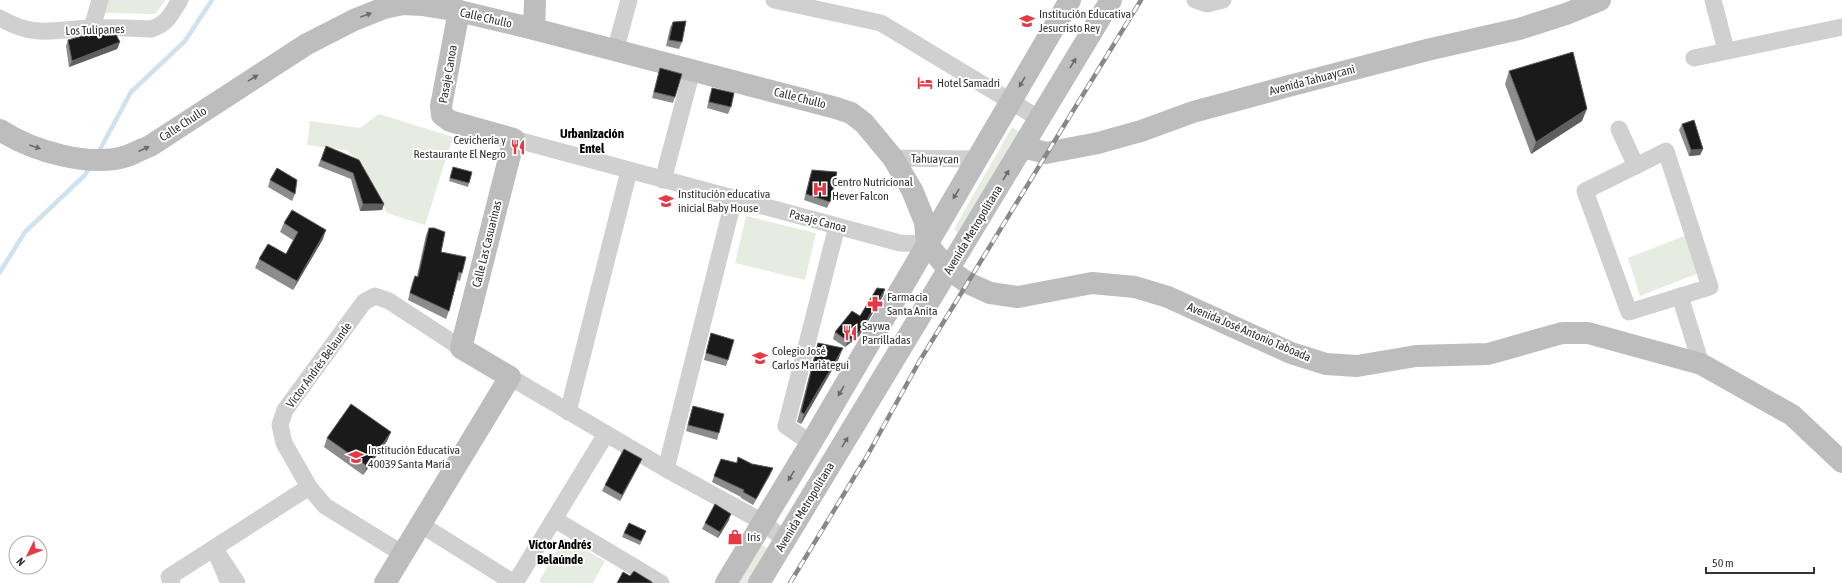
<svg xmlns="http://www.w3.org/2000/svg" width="1842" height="583" font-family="'Asap Condensed',sans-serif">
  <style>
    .green { fill: #e6ecdf }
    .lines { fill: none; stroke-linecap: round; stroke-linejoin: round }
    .stream { stroke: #cfe2ee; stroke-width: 4.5 }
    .street { stroke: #d0d0d0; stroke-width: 17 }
    .secondary { stroke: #bdbdbd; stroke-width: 22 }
    .rail-casing { stroke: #888; stroke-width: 4.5 }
    .rail { stroke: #fff; stroke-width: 3; stroke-dasharray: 9; stroke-linecap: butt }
    .wall { fill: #8c8c8c }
    .shaded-wall { fill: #5f5f5f }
    .building { fill: #1a1a1a; stroke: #5f5f5f }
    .oneway { fill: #6a6a6a }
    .labels { text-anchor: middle; stroke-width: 4; stroke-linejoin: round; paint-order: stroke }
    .poi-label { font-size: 12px; fill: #333; stroke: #fff; text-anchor: start }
    .street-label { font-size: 12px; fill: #333; stroke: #fff }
    .neighbourhood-label { font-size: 13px; font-weight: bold; fill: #000; stroke: #fff }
  </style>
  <rect width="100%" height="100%" fill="#fff"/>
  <g class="green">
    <polygon points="107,0 166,0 155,14 105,13"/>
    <polygon points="379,114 453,137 425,225 387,213 363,165 346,150 307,145 310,121 360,128"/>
    <polygon points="1012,127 1020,132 963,237 954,229"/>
    <polygon points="746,216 816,233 805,280 735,263"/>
    <polygon points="1687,235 1701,272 1640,296 1628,258"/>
    <polygon points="564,538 605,561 593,583 542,583 539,581"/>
    <polygon points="759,543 771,550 750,583 735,583"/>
  </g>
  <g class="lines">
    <g class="stream">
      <polyline points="98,153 131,92 185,41 212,0"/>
      <polyline points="0,272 25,232 85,175 90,166"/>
    </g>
    <g class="street">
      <polyline points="774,0 881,23 1040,119"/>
      <polyline points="1195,0 1207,4 1223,0"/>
      <polyline points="1713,0 1726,50"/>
      <path d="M0,18c36,21 55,11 92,10 20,-1 39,0 59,1 17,-5 20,-15 29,-29"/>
      <polyline points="92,28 100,0"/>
      <polyline points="615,51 629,0"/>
      <polyline points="1694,58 1842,27"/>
      <polyline points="1619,129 1636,166"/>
      <polyline points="514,139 900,243 927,244"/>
      <polygon points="1666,151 1710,287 1629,312 1585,191"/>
      <polyline points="893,158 976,159"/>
      <polyline points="663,180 692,71"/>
      <polyline points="1680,296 1701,364"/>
      <polyline points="510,377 666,469 763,522 785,540"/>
      <polyline points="568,412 629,171"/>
      <polyline points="811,443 786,426 837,226"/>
      <polyline points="666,469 734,198"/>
      <polyline points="554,519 661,583"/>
      <polyline points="420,524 514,583"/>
      <polyline points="403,554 325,506 309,487 284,443 280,425 285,410 364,302 375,296 389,301 461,348"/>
      <polyline points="172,583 169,577 309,487"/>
      <polyline points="229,583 214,548 237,583"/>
      <polyline points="515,583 606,434"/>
    </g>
    <g class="secondary">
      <polyline points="534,29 535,0"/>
      <path d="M0,130c32,21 90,38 127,26 8,-3 15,-7 23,-10l157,-102 47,-24 30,-12 19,-4 19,1 37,6 75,18 302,79 15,5 13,10 29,35 19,32 13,32 2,22 22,26 19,13 22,10 28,4 74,-14 43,4 33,10 123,56 35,11 31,2 59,-10 72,-2 74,-21h26l113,31 91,51 50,47"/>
      <polyline points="1023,147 1046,153 1098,143 1141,131 1193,112 1285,87 1427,50 1519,29 1566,14 1600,0"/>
      <polyline points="385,583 510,377 461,348 514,139 450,121 442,115 441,106 459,11"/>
      <polyline points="726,583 811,443 1070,0"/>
      <polyline points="759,583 1111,0"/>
    </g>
    <g class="rail-casing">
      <polyline id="rail" points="790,583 867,456 919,362 1141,0"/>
    </g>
    <use href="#rail" class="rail"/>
  </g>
  <g class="wall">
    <polygon points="673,22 682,42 679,49 666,46 670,28"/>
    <polygon points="68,40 120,42 117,49 69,67 66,46"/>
    <polygon points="660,68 675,97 673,103 652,98 658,75"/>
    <polygon points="1509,71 1582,121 1531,154 1505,84"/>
    <polygon points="712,88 731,107 728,114 707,108 710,94"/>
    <polygon points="1682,124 1703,149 1700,155 1689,156 1679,130"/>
    <polygon points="326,146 384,204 382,210 360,211 351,179 318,166"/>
    <polygon points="453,167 469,183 468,187 449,181"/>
    <polygon points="812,170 830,202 827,208 804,200 810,176"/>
    <polygon points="270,180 295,194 292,201 268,187"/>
    <polygon points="284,223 323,239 293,290 255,268 259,259 286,254 293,240 280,232"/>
    <polygon points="429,228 441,252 462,273 460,281 457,280 449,311 446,319 408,300 412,283 415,276 417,276 426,235"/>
    <polygon points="885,289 883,296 859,336 845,347 833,339 835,332 860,316"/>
    <polygon points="711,333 728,360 726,366 704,360 709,340"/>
    <polygon points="818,343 839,358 801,424 797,422 815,353"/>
    <polygon points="693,406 719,433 717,440 686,431 691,412"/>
    <polygon points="391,432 387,441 363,475 324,447 327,438"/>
    <polygon points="738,457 752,464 773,468 770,475 753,505 741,498 741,497 712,482 714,476 736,463"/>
    <polygon points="639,465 620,501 602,491 605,485"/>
    <polygon points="729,520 718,538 702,529 705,523"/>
    <polygon points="646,531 640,545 622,537 624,533"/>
  </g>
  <g class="shaded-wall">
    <polygon points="120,42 117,49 69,67 72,61"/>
    <polygon points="1587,109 1582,121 1531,154 1536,142"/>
    <polygon points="1703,149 1700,155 1689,156 1691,150"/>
    <polygon points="363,204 384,204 382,210 360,211"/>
    <polygon points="326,230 323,239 293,290 297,281"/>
    <polygon points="885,289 883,296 859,336 845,347 848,341"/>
    <polygon points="843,348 839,358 801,424 804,414"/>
    <polygon points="391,432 387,441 363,475 367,466"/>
    <polygon points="642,459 639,465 620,501 622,495"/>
    <polygon points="773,468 770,475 753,505 756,499"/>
    <polygon points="731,514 729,520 718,538 720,532"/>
  </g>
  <g class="building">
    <polygon points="686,21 682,42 669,40 673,22"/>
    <polygon points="114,31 120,42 72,61 68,40 97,32"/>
    <polygon points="1573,52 1587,109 1536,142 1509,71"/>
    <polygon points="660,68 682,74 675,97 654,92"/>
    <polygon points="712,88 734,93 731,107 709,102"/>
    <polygon points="1694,120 1703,149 1691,150 1682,124"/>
    <polygon points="326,146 359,160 384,204 363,204 353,173 321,160"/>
    <polygon points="453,167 472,172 469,183 450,178"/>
    <polygon points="277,168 297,180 295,194 270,180"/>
    <polygon points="812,170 837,172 830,202 806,194"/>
    <polygon points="292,210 326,230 297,281 259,259 268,244 286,254 298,232 284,223"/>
    <polygon points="429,228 434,228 445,232 441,252 466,257 462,273 459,272 449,311 410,293 415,276 418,277"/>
    <polygon points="877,288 885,289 861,330 848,341 835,332 852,311 860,316"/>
    <polygon points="711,333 734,340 728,360 706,353"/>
    <polygon points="818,343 843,348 804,414 801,412"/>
    <polygon points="351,404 391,432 367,466 327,438"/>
    <polygon points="693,406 724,414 719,433 688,425"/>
    <polygon points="624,449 642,459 622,495 605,485"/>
    <polygon points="738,457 752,464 773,468 756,499 743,492 744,490 714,476 721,459 737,463"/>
    <polygon points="715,504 731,514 720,532 705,523"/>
    <polygon points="629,523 646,531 641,541 624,533"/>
    <polygon points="634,571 652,582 652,583 617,583 623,572 630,576"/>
  </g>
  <defs><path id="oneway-solid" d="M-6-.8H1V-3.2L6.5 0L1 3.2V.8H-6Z"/></defs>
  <g class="oneway">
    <use href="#oneway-solid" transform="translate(366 15) rotate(-20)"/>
    <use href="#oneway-solid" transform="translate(1073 63) rotate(-59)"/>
    <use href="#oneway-solid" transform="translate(253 78) rotate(-32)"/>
    <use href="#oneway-solid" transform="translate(1022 82) rotate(120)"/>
    <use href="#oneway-solid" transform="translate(35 147) rotate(19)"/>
    <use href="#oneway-solid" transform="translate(144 149) rotate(-24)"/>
    <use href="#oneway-solid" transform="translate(1006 175) rotate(-59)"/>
    <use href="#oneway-solid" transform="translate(956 194) rotate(121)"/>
    <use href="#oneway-solid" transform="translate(841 391) rotate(120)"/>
    <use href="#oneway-solid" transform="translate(845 442) rotate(-59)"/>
    <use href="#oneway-solid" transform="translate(791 476) rotate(121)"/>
  </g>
  <defs>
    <g id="school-bare" transform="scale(1.2)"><path d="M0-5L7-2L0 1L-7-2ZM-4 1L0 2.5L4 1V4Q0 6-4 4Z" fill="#e63946" stroke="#fff" stroke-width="2.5" paint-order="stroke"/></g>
    <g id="hotel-bare" transform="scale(1.2)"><path d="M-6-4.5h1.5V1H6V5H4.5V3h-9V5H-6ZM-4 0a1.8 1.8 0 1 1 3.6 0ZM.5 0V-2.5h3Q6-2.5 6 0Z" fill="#e63946" stroke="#fff" stroke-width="2.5" paint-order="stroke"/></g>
    <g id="restaurant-bare" transform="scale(1.2)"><path d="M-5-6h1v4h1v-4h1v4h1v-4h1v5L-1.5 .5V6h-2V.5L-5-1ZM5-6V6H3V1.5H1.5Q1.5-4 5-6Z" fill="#e63946" stroke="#fff" stroke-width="2.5" paint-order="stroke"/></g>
    <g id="hospital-bare" transform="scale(1.2)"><path d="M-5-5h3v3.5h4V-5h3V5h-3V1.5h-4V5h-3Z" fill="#e63946" stroke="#fff" stroke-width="2.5" paint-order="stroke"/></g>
    <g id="pharmacy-bare" transform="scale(1.2)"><path d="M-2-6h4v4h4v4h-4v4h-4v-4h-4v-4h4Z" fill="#e63946" stroke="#fff" stroke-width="2.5" paint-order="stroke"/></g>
    <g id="shop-bare" transform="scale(1.2)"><path d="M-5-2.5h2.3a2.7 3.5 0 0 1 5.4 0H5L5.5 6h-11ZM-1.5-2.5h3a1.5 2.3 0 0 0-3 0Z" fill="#e63946" stroke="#fff" stroke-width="2.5" paint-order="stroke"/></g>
  </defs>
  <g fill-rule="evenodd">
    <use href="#school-bare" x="1027" y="21"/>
    <use href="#hotel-bare" x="925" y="83"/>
    <use href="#restaurant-bare" x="518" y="147"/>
    <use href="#hospital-bare" x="820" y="189"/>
    <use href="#school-bare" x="666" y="201"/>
    <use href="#pharmacy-bare" x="875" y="304"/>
    <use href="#restaurant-bare" x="850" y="333"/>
    <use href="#school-bare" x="760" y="358"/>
    <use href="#school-bare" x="356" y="457"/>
    <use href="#shop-bare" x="735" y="537"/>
  </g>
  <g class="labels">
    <g class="poi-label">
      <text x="1039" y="18">Institución Educativa<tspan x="1039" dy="14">Jesucristo Rey</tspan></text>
      <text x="937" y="87">Hotel Samadri</text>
      <text x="506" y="144" text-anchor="end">Cevichería y<tspan x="506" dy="14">Restaurante El Negro</tspan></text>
      <text x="832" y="186">Centro Nutricional<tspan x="832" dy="14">Hever Falcon</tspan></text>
      <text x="678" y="198">Institución educativa<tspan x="678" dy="14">inicial Baby House</tspan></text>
      <text x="887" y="301">Farmacia<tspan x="887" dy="14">Santa Anita</tspan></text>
      <text x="862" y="330">Saywa<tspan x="862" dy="14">Parrilladas</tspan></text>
      <text x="772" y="355">Colegio José<tspan x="772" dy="14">Carlos Mariátegui</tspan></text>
      <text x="368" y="454">Institución Educativa<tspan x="368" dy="14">40039 Santa Maria</tspan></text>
      <text x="747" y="541">Iris</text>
    </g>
    <g class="street-label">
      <text transform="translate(486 18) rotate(13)" y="4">Calle Chullo</text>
      <text transform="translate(95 30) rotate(-2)" y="4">Los Tulipanes</text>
      <text transform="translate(448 74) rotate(-80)" y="4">Pasaje Canoa</text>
      <text transform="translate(1312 80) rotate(-15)" y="4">Avenida Tahuaycani</text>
      <text transform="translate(800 98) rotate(14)" y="4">Calle Chullo</text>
      <text transform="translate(183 124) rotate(-33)" y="4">Calle Chullo</text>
      <text transform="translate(935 159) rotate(1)" y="4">Tahuaycan</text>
      <text transform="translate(818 221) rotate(15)" y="4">Pasaje Canoa</text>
      <text transform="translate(973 230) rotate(-59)" y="4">Avenida Metropolitana</text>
      <text transform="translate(487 244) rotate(-76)" y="4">Calle Las Casuarinas</text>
      <text transform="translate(1249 332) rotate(23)" y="4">Avenida José Antonio Taboada</text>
      <text transform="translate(319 365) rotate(-54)" y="4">Víctor Andrés Belaunde</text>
      <text transform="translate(805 507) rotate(-59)" y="4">Avenida Metropolitana</text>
    </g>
    <g class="neighbourhood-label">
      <text x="592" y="138">Urbanización<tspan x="592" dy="15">Entel</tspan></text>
      <text x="560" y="549">Víctor Andrés<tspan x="560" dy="15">Belaúnde</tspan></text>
    </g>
  </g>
  <g transform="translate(28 555) rotate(227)"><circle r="19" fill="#ffffff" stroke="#adadad"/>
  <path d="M0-3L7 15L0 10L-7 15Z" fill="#e63946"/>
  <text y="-6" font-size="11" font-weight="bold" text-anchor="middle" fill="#333333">N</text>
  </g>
  <path d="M1706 567v6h108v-6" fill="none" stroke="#333333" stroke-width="2"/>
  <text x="1712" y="567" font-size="12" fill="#333333" stroke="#ffffff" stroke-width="3" paint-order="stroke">50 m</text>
</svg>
